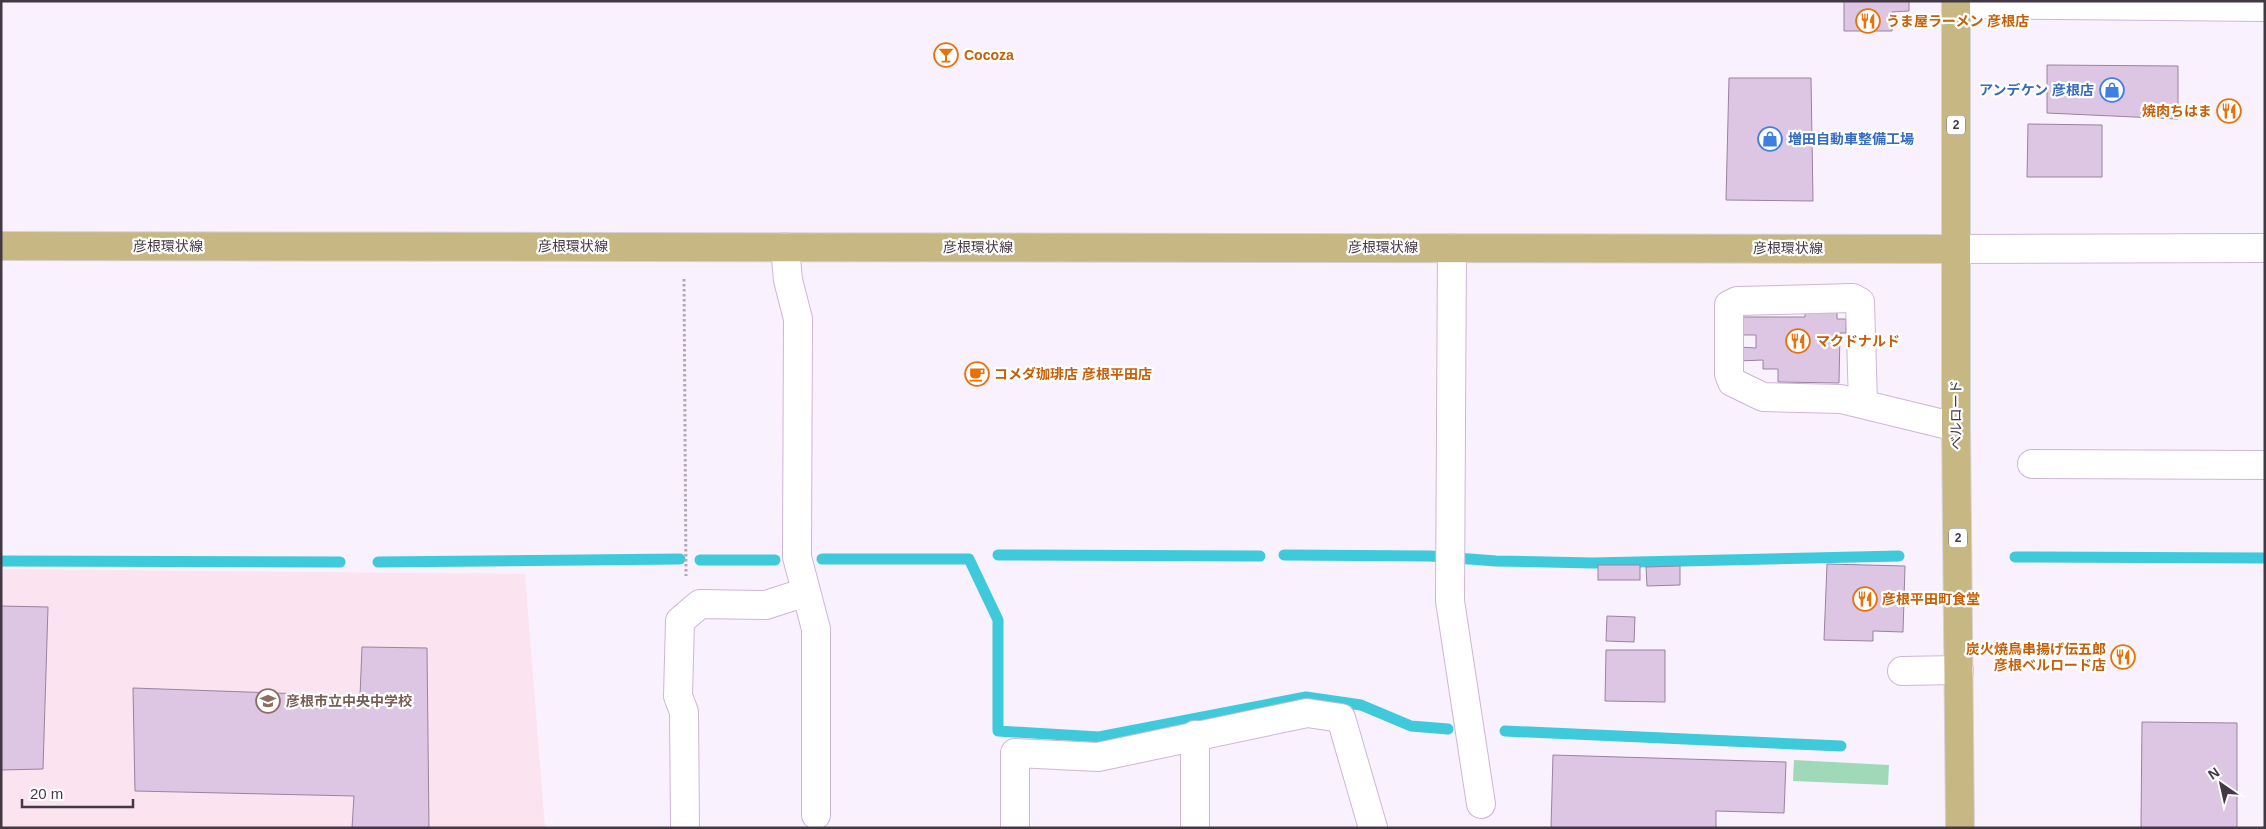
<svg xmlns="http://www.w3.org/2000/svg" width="2266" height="829" font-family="Helvetica,'Noto Sans JP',sans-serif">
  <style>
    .education { fill: #fbe3ef }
    .green { fill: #9fd9b7 }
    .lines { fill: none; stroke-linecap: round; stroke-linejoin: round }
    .stream { stroke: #3ecadb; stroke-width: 11 }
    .building { fill: #ddc5e4; stroke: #9983a0 }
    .minor-casing { stroke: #ceb6d5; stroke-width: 30 }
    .major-casing { stroke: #d5d3d6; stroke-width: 30 }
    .path { stroke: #b1a8b5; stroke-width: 3; stroke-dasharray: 2.5 2.5; stroke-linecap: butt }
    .minor { stroke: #fff; stroke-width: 28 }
    .major { stroke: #c7b883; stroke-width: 28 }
    .labels { text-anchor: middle; stroke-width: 4.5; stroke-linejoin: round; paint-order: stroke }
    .shield { fill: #fff; stroke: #7b747d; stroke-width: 1 }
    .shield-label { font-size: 12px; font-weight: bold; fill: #423945 }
    .food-label { font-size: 14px; font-weight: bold; fill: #c56008; stroke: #fff; text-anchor: start }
    .shop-label { font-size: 14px; font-weight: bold; fill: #366cbe; stroke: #fff; text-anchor: end }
    .street-label { font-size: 14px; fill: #423945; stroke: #fff }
    .education-label { font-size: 14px; font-weight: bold; fill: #785e54; stroke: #fff; text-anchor: start }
  </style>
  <rect width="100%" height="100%" fill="#faf1fe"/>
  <polygon class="education" points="1,569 525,574 545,828 1,828"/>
  <polygon class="green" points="1794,760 1889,765 1888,785 1793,781"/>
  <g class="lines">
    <g class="stream">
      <polyline points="998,555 1260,556"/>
      <polyline points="1284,555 1430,556 1496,561 1593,563 1899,556"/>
      <polyline points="2015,557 2265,558"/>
      <polyline points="822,559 969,559 998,620 998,731 1099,737 1306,697 1361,705 1411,726 1448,729"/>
      <polyline points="700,560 775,560"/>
      <polyline points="1,561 340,562"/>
      <polyline points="378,562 680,559"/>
      <polyline points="1505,731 1841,746"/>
    </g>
  </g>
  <g class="building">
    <polygon points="1844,1 1909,1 1909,11 1892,12 1892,31 1844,31"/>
    <polygon points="2047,65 2178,66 2178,119 2047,113"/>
    <polygon points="1729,78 1811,78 1813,201 1726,200"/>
    <polygon points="2028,124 2102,125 2102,177 2027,177"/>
    <polygon points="1805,310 1837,310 1837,319 1846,319 1846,333 1840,333 1839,383 1778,382 1778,369 1763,369 1763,360 1739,361 1739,347 1756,348 1756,335 1732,335 1732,317 1805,317"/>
    <polygon points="1827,564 1905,566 1903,632 1873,631 1873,641 1824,640"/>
    <rect x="1598" y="565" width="42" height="15"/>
    <polygon points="1680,566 1680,585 1647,586 1646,567"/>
    <polygon points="1,606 48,607 43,769 1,770"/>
    <polygon points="1607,616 1635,617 1634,642 1606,641"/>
    <polygon points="362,647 427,648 429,828 352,828 354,796 135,791 133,688 360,696"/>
    <polygon points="1606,650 1665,650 1665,702 1605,701"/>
    <polygon points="2142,722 2237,723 2237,828 2141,828"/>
    <polygon points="1553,755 1786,762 1784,813 1716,811 1716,828 1551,828"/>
  </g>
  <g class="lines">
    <g class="minor-casing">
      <g id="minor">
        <polyline points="1956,4 2265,7"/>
        <polyline points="785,247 788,280 798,319 797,557 816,629 816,815"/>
        <polyline points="1452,248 1450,601 1481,804"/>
        <polyline points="1956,249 2265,248"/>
        <polyline points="1863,404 1860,302 1853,298 1737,301 1729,305 1729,374 1732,382 1763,397 1841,399 1956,427"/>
        <polyline points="2032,464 2265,465"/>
        <polyline points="1902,671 1959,670"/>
        <polyline points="685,828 684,712 678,696 680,621 700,604 766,605 806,592"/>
        <polyline points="1015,828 1015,753 1098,757 1307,713 1341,718 1373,828"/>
        <polyline points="1195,828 1195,735"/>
      </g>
    </g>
    <g class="major-casing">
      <g id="major">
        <polyline points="1956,1 1956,427 1960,828"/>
        <polyline points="1,246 1956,249"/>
      </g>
    </g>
    <polyline class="path" points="684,279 686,576"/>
    <use href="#minor" class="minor"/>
    <use href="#major" class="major"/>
  </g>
  <defs>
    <g id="restaurant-ring" transform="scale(1.25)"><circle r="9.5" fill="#fff" stroke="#e8710a" stroke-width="1.5"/><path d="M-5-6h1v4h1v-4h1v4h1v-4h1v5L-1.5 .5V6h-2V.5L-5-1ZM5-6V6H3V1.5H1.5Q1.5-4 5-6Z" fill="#e8710a"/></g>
    <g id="bar-ring" transform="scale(1.25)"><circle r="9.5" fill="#fff" stroke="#e8710a" stroke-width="1.5"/><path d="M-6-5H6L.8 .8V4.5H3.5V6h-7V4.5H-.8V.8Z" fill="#e8710a"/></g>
    <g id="shop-ring" transform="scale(1.25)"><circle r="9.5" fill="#fff" stroke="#3f7fe0" stroke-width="1.5"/><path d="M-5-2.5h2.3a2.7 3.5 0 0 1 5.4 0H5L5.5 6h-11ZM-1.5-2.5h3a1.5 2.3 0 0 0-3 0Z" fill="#3f7fe0"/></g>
    <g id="cafe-ring" transform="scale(1.25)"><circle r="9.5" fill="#fff" stroke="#e8710a" stroke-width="1.5"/><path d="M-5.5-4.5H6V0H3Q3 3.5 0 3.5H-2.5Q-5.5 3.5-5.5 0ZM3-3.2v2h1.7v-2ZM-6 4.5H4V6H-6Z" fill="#e8710a"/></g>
    <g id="school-ring" transform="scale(1.25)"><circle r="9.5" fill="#fff" stroke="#8d6e63" stroke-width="1.5"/><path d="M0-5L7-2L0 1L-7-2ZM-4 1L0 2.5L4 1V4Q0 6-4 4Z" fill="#8d6e63"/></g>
  </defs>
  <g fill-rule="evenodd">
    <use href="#restaurant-ring" x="1868" y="21"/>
    <use href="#bar-ring" x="946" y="55"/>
    <use href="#shop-ring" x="2112" y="90"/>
    <use href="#restaurant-ring" x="2229" y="111"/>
    <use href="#shop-ring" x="1770" y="139"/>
    <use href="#restaurant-ring" x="1798" y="341"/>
    <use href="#cafe-ring" x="977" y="374"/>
    <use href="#restaurant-ring" x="1865" y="599"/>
    <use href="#restaurant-ring" x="2123" y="657"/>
    <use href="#school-ring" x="268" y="701"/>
  </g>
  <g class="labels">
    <g class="shield">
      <rect x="1947" y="115.5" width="18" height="19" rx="4"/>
      <rect x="1949" y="528.5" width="18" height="19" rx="4"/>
    </g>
    <g class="shield-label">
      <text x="1956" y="129">2</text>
      <text x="1958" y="542">2</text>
    </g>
    <g class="food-label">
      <text x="1886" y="26">うま屋ラーメン 彦根店</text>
      <text x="964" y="60">Cocoza</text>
      <text x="2212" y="116" text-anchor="end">焼肉ちはま</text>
      <text x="1816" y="346">マクドナルド</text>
      <text x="994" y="379">コメダ珈琲店 彦根平田店</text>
      <text x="1882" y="604">彦根平田町食堂</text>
      <text x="2106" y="654" text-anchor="end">炭火焼鳥串揚げ伝五郎<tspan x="2106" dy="16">彦根ベルロード店</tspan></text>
    </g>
    <g class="shop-label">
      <text x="2094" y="95">アンデケン 彦根店</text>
      <text x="1788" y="144" text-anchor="start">増田自動車整備工場</text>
    </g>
    <g class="street-label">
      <text x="168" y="251">彦根環状線</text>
      <text x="573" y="251">彦根環状線</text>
      <text x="978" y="252">彦根環状線</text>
      <text x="1383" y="252">彦根環状線</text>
      <text x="1788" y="253">彦根環状線</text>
      <text transform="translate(1956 415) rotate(-90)" y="5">ベルロード</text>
    </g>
    <g class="education-label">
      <text x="286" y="706">彦根市立中央中学校</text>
    </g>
  </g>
  <rect width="2266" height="829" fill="none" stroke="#423945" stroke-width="5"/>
  <g transform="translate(2221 784) rotate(326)" stroke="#ffffff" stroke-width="4" paint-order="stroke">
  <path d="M0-4L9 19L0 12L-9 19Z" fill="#423945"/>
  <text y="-8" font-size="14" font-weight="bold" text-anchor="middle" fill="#423945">N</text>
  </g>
  <path d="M22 799v8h111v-8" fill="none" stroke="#423945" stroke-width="2.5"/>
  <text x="30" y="799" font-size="15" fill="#423945" stroke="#ffffff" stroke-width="4" paint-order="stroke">20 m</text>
</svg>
